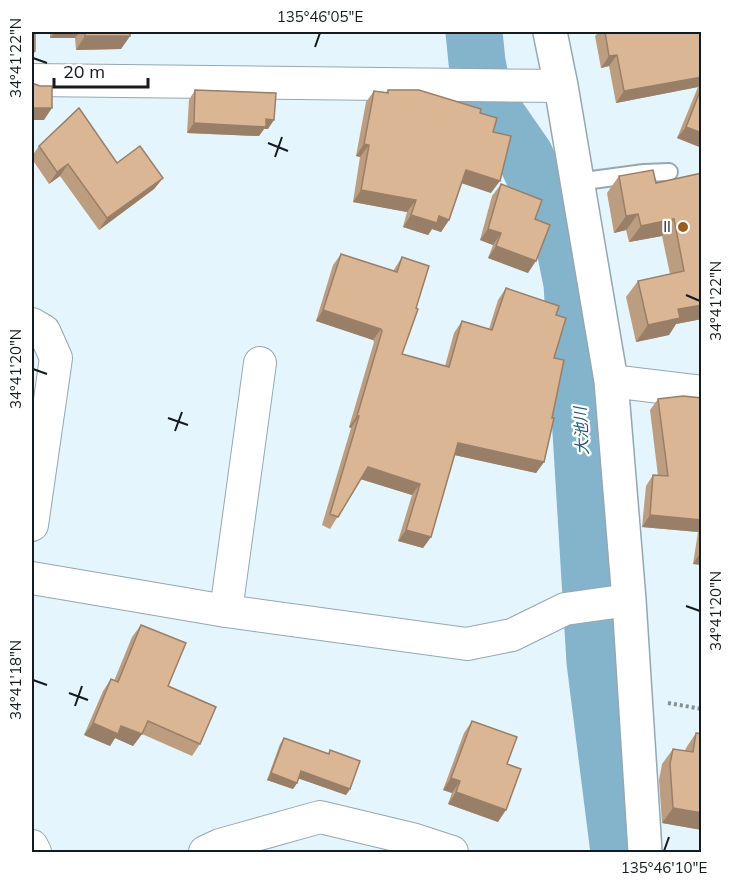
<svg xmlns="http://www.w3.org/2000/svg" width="733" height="884" font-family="Mulish,'Noto Sans JP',sans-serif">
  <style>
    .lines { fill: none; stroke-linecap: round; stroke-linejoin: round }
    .river { stroke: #83b4cc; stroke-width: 57 }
    .lane-casing { stroke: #95a7b0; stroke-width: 20 }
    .street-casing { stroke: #95a7b0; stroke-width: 34 }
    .secondary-casing { stroke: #95a7b0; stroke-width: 36 }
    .path { stroke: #848f95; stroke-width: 4; stroke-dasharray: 3 3; stroke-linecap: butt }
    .lane { stroke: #fff; stroke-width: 16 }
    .street { stroke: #fff; stroke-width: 32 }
    .secondary { stroke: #fff; stroke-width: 33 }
    .wall { fill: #bc9d7f }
    .shaded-wall { fill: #997f68 }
    .building { fill: #dbb694; stroke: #997f68; stroke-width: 1.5 }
    .ticks { fill: none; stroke: #141a1e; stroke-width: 2 }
    .poi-dot { fill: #985e1d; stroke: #fff; stroke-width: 2 }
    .labels { text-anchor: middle; stroke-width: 4.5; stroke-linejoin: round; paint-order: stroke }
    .poi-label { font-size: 15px; fill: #141a1e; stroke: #fff; text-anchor: end }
    .water-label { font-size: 16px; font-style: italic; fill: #215d77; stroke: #fff }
    .neatline { fill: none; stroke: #141a1e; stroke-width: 2 }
    .ticks-label { font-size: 15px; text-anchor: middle; fill: #141a1e }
  </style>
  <rect width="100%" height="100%" fill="#e5f5fd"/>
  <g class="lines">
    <polyline class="river" points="474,32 477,62 484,97 525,156 563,239 572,284 595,662 619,852"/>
    <g class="lane-casing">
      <polyline id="lane" points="577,182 644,173 669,172"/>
    </g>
    <g class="street-casing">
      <g id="street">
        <polyline points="32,80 561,86"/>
        <polyline points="32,324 44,331 56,358 32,525"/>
        <polyline points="611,381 702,392"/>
        <polyline points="32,578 226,611 467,644 512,635 565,609 629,600"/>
        <polyline points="226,611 260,363"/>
        <polyline points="32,846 35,852"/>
        <polyline points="205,852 220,845 320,817 412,839 452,852"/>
      </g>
    </g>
    <g class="secondary-casing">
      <polyline id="secondary" points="550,32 561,86 611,381 629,600 645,852"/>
    </g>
    <polyline class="path" points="668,703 702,709"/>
    <use href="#lane" class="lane"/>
    <use href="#street" class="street"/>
    <use href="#secondary" class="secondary"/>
  </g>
  <g class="wall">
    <polygon points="50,32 130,32 130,36 121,49 76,50 75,38 50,38"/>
    <polygon points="599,32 702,32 702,148 677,138 698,87 616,103 609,66 601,68 595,36"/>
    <polygon points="195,90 268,129 264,129 259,136 187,133 189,100"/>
    <polygon points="388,90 480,113 493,132 491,193 462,183 449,220 441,232 432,229 428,235 403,227 407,212 353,202 360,157 356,156 366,102 374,91 386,92"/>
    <polygon points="39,146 117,163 163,178 154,189 99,230 60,176 49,184 32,159 32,156"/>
    <polygon points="702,173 702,319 676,324 669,335 636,342 626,297 638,281 670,274 662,236 629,242 626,230 614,233 607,193 619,176 656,183"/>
    <polygon points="501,184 535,219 528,273 488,258 493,245 480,240 492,196"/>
    <polygon points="341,254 393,271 402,257 402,354 445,366 454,333 462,321 489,329 498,300 506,288 556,315 554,358 544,462 536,473 454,455 431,537 423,548 398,541 412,495 361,479 330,529 322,525 351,428 349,427 374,342 373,340 316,321 333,265"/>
    <polygon points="702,398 702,565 693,564 698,532 642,527 646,486 653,475 658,476 650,410 658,399"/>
    <polygon points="141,625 168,686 200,744 192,756 142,734 133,746 115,738 110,746 84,735 103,691 111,679 114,681 132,637"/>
    <polygon points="472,721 507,764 498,822 448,804 452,793 443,790 464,733"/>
    <polygon points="696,733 702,734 702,830 662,823 659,780 662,764 673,749 685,751 686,748"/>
    <polygon points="284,738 328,754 330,750 350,789 346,795 299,778 297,783 293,789 267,780 280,744"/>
  </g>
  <g class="shaded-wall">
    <polygon points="55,32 80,32 75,38 50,38"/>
    <polygon points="85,36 130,36 121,49 76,50"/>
    <polygon points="617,55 609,66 601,68 609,56"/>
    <polygon points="702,77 702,82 698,87 616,103 624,91"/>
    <polygon points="32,108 52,108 44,120 32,120"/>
    <polygon points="266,119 274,120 268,129 264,129 259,136 187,133 194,123"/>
    <polygon points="686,127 702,133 702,148 677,138"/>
    <polygon points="364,144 369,145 360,157 356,156"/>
    <polygon points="68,164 60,176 49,184 57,172"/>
    <polygon points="466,170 500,181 491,193 458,182"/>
    <polygon points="163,178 154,189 99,230 107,218"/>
    <polygon points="361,190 416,200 407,212 353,202"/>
    <polygon points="638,214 626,230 614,233 626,216"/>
    <polygon points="411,215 439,216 449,220 441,232 432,229 428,235 403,227"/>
    <polygon points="674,219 662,236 629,242 641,226"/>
    <polygon points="488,229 501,233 493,245 480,240"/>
    <polygon points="496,246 536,261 528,273 488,258"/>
    <polygon points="702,305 702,319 676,324 669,335 636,342 648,325 678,309"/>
    <polygon points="323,310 381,329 373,340 316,321"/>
    <polygon points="357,416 359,416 351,428 349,427"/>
    <polygon points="458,443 544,462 536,473 450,454"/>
    <polygon points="368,467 420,484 412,495 360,479"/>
    <polygon points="650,515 702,520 702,527 698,532 642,527"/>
    <polygon points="406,530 431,537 423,548 398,541"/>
    <polygon points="701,552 702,565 693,564"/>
    <polygon points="93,723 121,726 142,734 133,746 115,738 110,746 84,735"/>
    <polygon points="301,771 350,789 346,795 297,778"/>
    <polygon points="271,773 297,783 293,789 267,780"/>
    <polygon points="451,778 460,781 452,793 443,790"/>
    <polygon points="456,792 506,810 498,822 448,804"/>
    <polygon points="673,808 702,813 702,830 662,823"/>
  </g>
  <g class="building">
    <polygon points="32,32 35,32 35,51 32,53"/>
    <rect x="85" y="32" width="45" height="4"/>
    <polygon points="605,32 702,32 702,77 624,91 617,55 609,56"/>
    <polygon points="32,83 40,86 52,86 52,108 32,108"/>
    <polygon points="702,86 702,133 686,127"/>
    <polygon points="195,90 276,93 274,120 266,119 266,127 194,123"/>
    <polygon points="388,90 419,90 481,109 480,113 497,118 493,132 511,136 500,181 466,170 449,220 439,216 437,223 411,215 416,200 361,190 369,145 364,144 374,91 388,93"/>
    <polygon points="79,108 117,163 140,146 163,178 107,218 68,164 57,172 39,146"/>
    <polygon points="653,170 656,183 702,173 702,305 678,309 680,318 648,325 638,281 684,271 674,219 641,226 638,214 626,216 619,176"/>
    <polygon points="501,184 542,200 535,219 550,225 536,261 496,246 501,233 488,229"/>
    <polygon points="341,254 397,272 402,257 429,266 416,308 418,309 402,354 449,367 462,321 492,330 506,288 559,306 556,315 566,318 554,358 564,360 552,418 554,418 544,462 458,443 431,537 406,530 420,484 368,467 338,517 330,514 359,416 357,416 382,331 381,329 323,310"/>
    <polygon points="683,396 702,398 702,520 650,515 653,475 668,476 658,399"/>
    <polygon points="141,625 186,643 168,686 216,707 200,744 148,721 142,734 121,726 118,734 93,723 111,679 118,682"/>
    <polygon points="472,721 517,737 507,764 521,769 506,810 456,792 460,781 451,778"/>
    <polygon points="696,733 702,734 702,813 673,808 670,764 673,749 693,752"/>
    <polygon points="284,738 329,754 330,750 360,761 350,789 301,771 297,783 271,773"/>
  </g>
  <path class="ticks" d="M315,47l5,-14M33,58l14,5M268,143l20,8M275,157l7,-20M686,295l14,6M33,369l14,5M168,418l20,7M175,431l7,-19M686,606l14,5M33,680l14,5M69,693l19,7M75,706l7,-20M664,851l5,-14"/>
  <circle class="poi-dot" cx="683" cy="227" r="6"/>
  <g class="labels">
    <g class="poi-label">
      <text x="671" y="232">II</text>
    </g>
    <g class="water-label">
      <text transform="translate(581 431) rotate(-93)" y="6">大池川</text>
    </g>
  </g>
  <rect width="733" height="884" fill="none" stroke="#ffffff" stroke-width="66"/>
  <path d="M54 78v9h94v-9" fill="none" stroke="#141a1e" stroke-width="3"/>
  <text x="63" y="78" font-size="18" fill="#141a1e" stroke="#ffffff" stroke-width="4.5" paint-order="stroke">20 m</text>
  <rect x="33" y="33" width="667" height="818" class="neatline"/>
  <g class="ticks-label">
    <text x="320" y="22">135°46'05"E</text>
    <text transform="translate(16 58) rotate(-90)" y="5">34°41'22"N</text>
    <text transform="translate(716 301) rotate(-90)" y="5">34°41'22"N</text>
    <text transform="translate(16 369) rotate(-90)" y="5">34°41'20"N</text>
    <text transform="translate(716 611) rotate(-90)" y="5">34°41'20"N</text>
    <text transform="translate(16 680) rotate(-90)" y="5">34°41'18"N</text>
    <text x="664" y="873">135°46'10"E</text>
  </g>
</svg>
